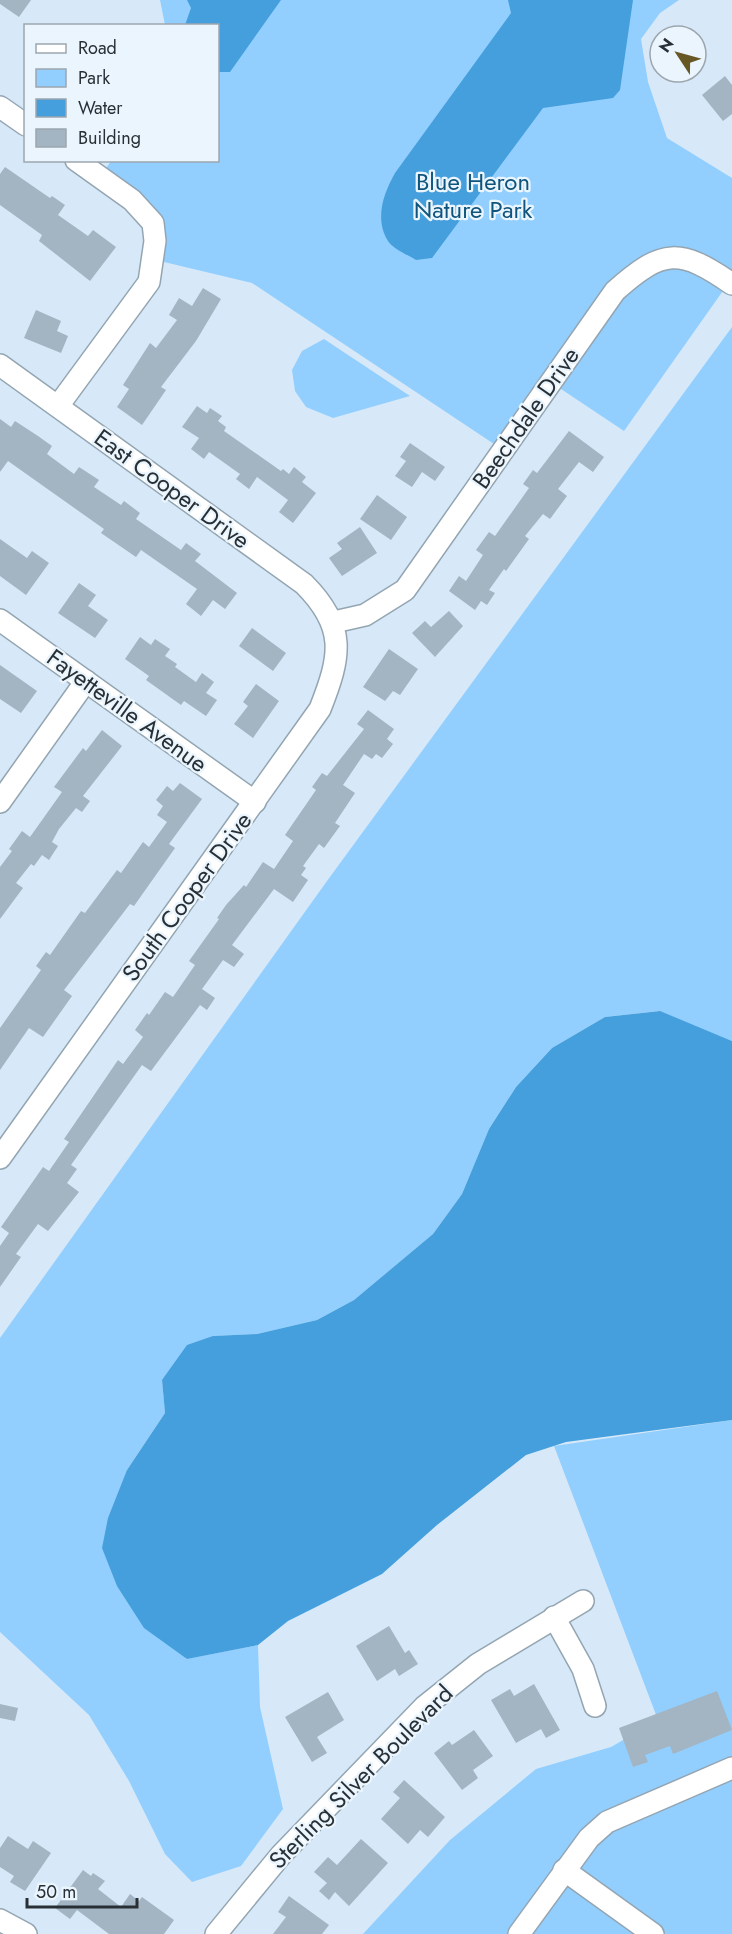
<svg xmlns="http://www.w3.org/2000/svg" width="732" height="1934" font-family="Jost,sans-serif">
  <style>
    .green { fill: #92cffe }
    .water { fill: #449fdc }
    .building { fill: #a3b4c2 }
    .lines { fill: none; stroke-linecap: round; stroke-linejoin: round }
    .minor-casing { stroke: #94a5b2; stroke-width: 24 }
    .minor { stroke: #fff; stroke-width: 21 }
    .labels { text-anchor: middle; stroke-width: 4.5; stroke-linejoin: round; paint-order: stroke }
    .park-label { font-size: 24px; fill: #0f547c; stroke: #eaf5fe }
    .street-label { font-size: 24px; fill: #293035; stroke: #eaf5fe }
  </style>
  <rect width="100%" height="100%" fill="#d7e9f8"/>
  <g class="green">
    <polygon points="160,0 679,0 660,13 641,39 648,82 667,138 732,178 732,278 624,431 546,379 497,446 252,283 164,262 156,220 100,177 111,161 218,160 218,26 165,25"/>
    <polygon points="732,327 732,1041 659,1011 605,1017 552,1048 516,1087 489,1129 462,1194 433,1234 354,1300 317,1320 257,1334 213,1336 162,1380 165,1413 127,1470 186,1659 258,1645 260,1707 283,1809 241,1866 192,1882 165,1854 129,1781 89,1715 0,1632 0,1338 327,881"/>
    <polygon points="324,339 410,396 333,418 306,407 295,391 292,370 302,351"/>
    <polygon points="732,1420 732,1759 561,1859 508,1934 363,1934 450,1840 536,1769 611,1747 658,1720 554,1446"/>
    <polygon points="732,1777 732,1934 666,1934 576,1869 596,1843 612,1828"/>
    <polygon points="567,1881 641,1934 529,1934"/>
  </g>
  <g class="water">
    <polygon points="187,0 281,0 230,72 218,72 218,26 185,25 191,8"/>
    <path d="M508,0h125l-13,90 -7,8 -70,10 -111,150 -16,2c-8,-5 -23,-11 -28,-19 -14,-23 -4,-48 7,-68l116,-160z"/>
    <polygon points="660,1011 732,1041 732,1420 566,1442 526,1455 437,1525 382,1574 288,1621 258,1645 187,1659 144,1628 117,1586 102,1548 108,1518 127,1470 165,1413 162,1380 187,1345 213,1336 257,1334 317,1320 354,1300 433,1234 462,1194 489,1129 516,1087 552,1048 605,1017"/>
  </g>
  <g class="building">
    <polygon points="0,0 31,0 19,17 0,4"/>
    <polygon points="725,76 732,85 732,114 723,121 702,95"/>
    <polygon points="5,167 50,198 52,196 65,205 58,215 88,236 93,230 116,247 90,281 39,241 42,235 0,205 0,174"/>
    <polygon points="203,288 221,299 196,341 161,387 166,390 142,425 117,407 129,389 123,385 150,343 156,348 177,320 169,315 179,298 192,306"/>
    <polygon points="36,310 61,321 57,331 68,336 61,353 24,338"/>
    <polygon points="197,406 207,413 210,408 222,416 218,421 226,427 224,431 281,471 283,469 289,474 294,467 306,477 302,482 316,493 293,523 279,512 288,500 257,477 249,489 236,479 240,474 209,452 204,459 191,449 199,438 182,427"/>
    <polygon points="0,419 11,427 15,421 38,436 52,446 47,454 74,474 79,467 99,480 94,487 121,505 124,501 140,513 136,519 181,550 186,543 201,554 195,561 237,593 225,609 213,600 201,616 186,604 197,589 141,550 136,557 101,533 104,529 8,461 0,472"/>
    <polygon points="569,431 604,457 593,472 579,462 558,489 567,496 550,519 543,514 525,536 529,539 506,571 504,569 489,590 495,593 487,605 481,601 475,610 449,591 459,576 466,581 483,555 476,550 489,532 495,536 529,488 523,484 533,470 537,473"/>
    <polygon points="410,443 445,467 435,481 422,472 412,487 395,476 406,461 400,457"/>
    <polygon points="377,495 407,517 391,540 360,519"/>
    <polygon points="360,527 377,553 342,576 329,558 342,549 337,543"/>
    <polygon points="0,539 27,558 32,551 49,563 26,595 0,576"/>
    <polygon points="79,583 96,595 88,606 108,620 95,638 58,613"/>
    <polygon points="449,611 463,626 435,657 412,633 425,621 431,627"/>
    <polygon points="252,628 286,653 273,671 239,646"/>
    <polygon points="140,637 151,645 155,639 170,649 165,656 177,664 175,667 196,682 202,673 214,682 206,693 217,700 206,716 184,701 181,705 146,680 149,676 125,659"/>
    <polygon points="389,649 418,669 400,695 393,691 385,701 363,687"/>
    <polygon points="0,665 37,691 21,713 0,699"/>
    <polygon points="256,684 279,701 253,738 234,724 248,706 243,702"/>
    <polygon points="368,710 394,729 387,739 393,744 382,758 376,754 372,759 364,754 343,785 355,793 335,823 340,826 324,848 319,844 303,866 306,868 301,875 308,880 293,902 274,889 232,945 244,954 234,967 223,960 202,989 215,998 207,1010 200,1005 151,1071 142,1065 71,1165 77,1169 67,1183 79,1192 48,1231 38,1224 16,1254 21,1257 0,1287 0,1246 9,1233 1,1227 43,1167 49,1171 69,1142 64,1139 118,1060 123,1064 143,1037 135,1030 147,1013 149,1015 165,992 173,997 195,965 189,961 219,919 217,918 226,905 244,885 246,887 263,862 274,869 293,841 285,835 316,790 312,787 322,773 327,776 364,729 357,724"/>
    <polygon points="102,730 122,746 83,796 90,801 82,812 76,808 59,829 52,842 58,846 49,860 42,855 34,866 31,864 16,883 23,888 0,919 0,867 12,851 9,849 22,831 30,837 62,792 54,787 83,748 86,751"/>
    <polygon points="180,783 202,799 169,844 175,848 134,906 130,904 64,990 72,996 43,1037 29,1028 0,1070 0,1028 41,970 36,966 46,952 50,955 81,911 85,913 117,870 121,873 143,842 149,847 167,822 157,815 163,806 156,800 167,786 173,791"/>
    <polygon points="389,1626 405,1653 409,1650 418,1664 399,1676 395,1669 377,1681 356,1646"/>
    <polygon points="534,1684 560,1730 546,1738 541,1729 516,1743 491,1700 510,1689 514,1696"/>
    <polygon points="717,1691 732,1730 673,1754 670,1746 645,1755 648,1762 633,1767 619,1728"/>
    <polygon points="328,1692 344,1720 317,1737 327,1753 312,1762 285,1717"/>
    <polygon points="0,1704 18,1708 15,1721 0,1718"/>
    <polygon points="474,1730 493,1756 473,1770 478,1778 462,1790 434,1753 449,1741 452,1745"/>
    <polygon points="404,1780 445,1817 428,1837 420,1830 408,1844 381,1819 400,1798 393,1792"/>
    <polygon points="8,1836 28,1849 33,1841 51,1853 25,1891 10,1882 14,1876 0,1867 0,1848"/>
    <polygon points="361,1839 388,1863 349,1906 335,1892 329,1900 319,1891 327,1883 314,1872 328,1857 337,1865"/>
    <polygon points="83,1870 91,1876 93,1873 105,1881 98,1889 121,1907 130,1894 139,1901 142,1897 174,1920 164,1934 109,1934 77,1910 70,1919 55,1908"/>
    <polygon points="289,1896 329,1925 322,1934 273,1934 286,1917 278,1912"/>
  </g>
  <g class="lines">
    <g class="minor-casing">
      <g id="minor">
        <polyline points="0,107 26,125"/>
        <path d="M0,365l304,219c43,43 37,72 16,125l-320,449"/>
        <polyline points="58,406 149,282 155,241 153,223 132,200 76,160"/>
        <polyline points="0,620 255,802"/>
        <path d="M334,622l31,-7 40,-25 210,-299c48,-43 65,-43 117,-7"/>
        <polyline points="0,802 86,681"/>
        <polyline points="554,1617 583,1669 595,1706"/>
        <polyline points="564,1870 653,1934"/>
        <polyline points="0,1920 26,1934"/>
        <polyline points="216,1934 281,1855 424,1707 478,1664 583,1601"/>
        <polyline points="519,1934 589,1838 607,1822 732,1768"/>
      </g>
    </g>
    <use href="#minor" class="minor"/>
  </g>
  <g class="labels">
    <g class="park-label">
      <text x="473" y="190">Blue Heron<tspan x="473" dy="28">Nature Park</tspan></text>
    </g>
    <g class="street-label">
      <text transform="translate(526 418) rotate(-55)" y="8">Beechdale Drive</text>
      <text transform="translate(172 489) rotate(36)" y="8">East Cooper Drive</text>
      <text transform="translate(127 711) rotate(36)" y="8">Fayetteville Avenue</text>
      <text transform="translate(187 897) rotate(-54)" y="8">South Cooper Drive</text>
      <text transform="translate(361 1777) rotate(-45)" y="8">Sterling Silver Boulevard</text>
    </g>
  </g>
  <rect x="24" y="24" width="195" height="138" fill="#eaf5fe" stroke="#9da6ae" stroke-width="1.5"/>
  <rect x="36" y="44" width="30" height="9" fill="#ffffff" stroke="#9da6ae" stroke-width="1.5"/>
  <text x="78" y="54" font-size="18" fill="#293035">Road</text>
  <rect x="36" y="69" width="30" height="18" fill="#92cffe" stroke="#9da6ae" stroke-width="1.5"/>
  <text x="78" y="84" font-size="18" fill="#293035">Park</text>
  <rect x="36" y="99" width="30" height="18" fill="#449fdc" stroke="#9da6ae" stroke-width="1.5"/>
  <text x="78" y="114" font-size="18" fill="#293035">Water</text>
  <rect x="36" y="129" width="30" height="18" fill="#a3b4c2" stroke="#9da6ae" stroke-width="1.5"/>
  <text x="78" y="144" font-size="18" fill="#293035">Building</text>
  <g transform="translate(678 54) rotate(306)"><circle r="28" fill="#eaf5fe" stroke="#9da6ae" stroke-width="1.5"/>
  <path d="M0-4.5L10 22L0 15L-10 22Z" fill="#675724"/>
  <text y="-9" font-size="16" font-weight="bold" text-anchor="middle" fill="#293035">N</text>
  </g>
  <path d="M27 1898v9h110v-9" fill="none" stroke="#293035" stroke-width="3"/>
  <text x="36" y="1898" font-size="18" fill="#293035" stroke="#eaf5fe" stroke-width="4.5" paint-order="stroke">50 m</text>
</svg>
